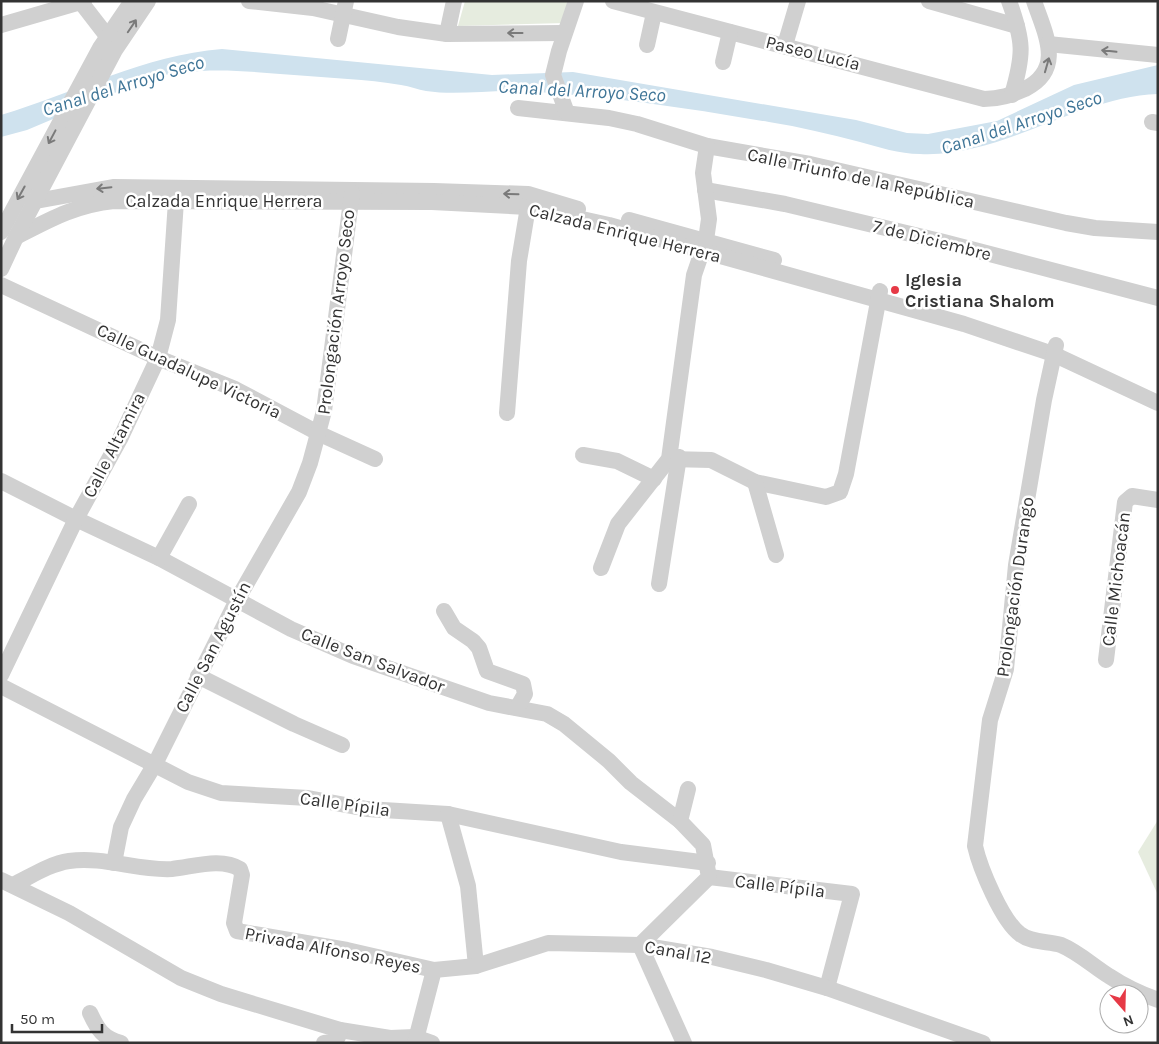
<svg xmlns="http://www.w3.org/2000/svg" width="1159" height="1044" font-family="Karla,sans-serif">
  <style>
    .green { fill: #e6ecdf }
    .water { fill: #cfe2ee }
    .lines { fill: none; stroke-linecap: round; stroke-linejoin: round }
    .minor { stroke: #d0d0d0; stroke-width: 16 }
    .oneway { stroke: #7a7a7a }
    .poi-dot { fill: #e63946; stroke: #fff; stroke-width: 2 }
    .labels { text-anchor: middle; stroke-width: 5; stroke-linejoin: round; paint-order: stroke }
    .street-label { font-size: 18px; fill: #333; stroke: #fff }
    .poi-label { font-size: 18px; font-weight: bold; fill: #333; stroke: #fff; text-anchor: start }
    .water-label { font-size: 19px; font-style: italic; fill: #3f7597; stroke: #fff }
  </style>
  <rect width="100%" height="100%" fill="#fff"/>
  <g class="green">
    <polygon points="465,1 570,1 565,23 458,26"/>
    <polygon points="1158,820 1158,895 1138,852"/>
  </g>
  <path class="water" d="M222,49l270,26 81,-3 283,48 51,13 21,1 69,-13 77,-36 84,-20v29c-82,3 -156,64 -238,60 -21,0 -41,-7 -60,-12 -30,-8 -60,-15 -91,-20 -82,-14 -162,-26 -245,-31 -33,-2 -65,5 -98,0 -8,-1 -16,-5 -25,-6 -35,-6 -71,-7 -107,-10 -52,-4 -92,-9 -144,3l-123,52 -26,7v-22c74,-22 143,-60 221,-66z"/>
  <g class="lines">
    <g class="minor">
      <polyline points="80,1 107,36"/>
      <polyline points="249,1 313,8 398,27 447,34 564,33"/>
      <path d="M613,1l371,98c16,0 27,-4 41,-10 40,-20 20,-55 9,-88"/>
      <polyline points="929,1 1017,26"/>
      <path d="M1009,1c15,41 15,53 3,94"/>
      <polyline points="1,25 84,1"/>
      <polyline points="447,34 454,1"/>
      <polyline points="338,39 346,1"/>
      <polyline points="1048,44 1158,55"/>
      <polyline points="647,45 654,13"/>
      <polyline points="785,45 798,1"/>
      <polyline points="723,62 730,32"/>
      <polyline points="518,108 609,118 637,124 707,146 810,164 1066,223 1095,228 1158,232"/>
      <polyline points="567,113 553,75 559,51 576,1"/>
      <polyline points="1152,122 1158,123"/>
      <polyline points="705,190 785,204 944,242 1158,298"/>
      <polyline points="36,201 113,187 434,191 528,194 578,209"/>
      <polyline points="629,220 774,260"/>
      <polyline points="1,232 100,48 132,1"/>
      <path d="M16,237c33,-17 59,-32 98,-36l318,1 96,5 81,18 355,99 89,30 105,49"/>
      <polyline points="1,269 16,237 115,50 148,1"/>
      <polyline points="1,285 158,358 235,389 320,434 375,459"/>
      <path d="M1056,345l-12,55 -28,165 -10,104 -16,51 -15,126c5,22 27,75 45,88 11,9 28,7 41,11 17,7 32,21 48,31 15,10 32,18 49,24"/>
      <polyline points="507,413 519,261 528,207"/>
      <polyline points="583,455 617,461 654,479"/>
      <polyline points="669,459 711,460 755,482 826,497 840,492 846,474 880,291"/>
      <polyline points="1,481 76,519 159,558 291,629 353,656 489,703 547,714 564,724 609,761 631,783 680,821"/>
      <polyline points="755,482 776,555"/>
      <polyline points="159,558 189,504"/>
      <polyline points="601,568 618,524 669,459 694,275 706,240 709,219 703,173 707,146"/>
      <polyline points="659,584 679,457"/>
      <polyline points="444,611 454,628 473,641 479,648 487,671 523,684 525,694 517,708"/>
      <polyline points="1106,660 1125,502 1132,496 1158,500"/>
      <polyline points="1,675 76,519 120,439 158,358 168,320 176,201"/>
      <polyline points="198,676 294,724 342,745"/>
      <polyline points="1,686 188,782 221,793 308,798 367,809 448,814 621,852 708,863"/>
      <polyline points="448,814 468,886 476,966"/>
      <polyline points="114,863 121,827 134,799 155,764 237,600 299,492 310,463 324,411 352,193"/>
      <polyline points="709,877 852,894 827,988"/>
      <polyline points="1,880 69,913 181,978 221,994 340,1030 390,1038 415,1037 432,1043"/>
      <path d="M13,885c17,-8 36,-21 56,-24 35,-5 69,10 103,8 21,-2 49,-12 68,0l2,6 -8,48 3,8 110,19 87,20"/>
      <path d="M90,1013c8,17 13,25 31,30"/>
      <polyline points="324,1043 332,1042 338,1037 340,1030"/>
      <polyline points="415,1043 434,970 476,966 548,943 640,945 712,957 766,970 827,988 983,1043"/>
      <polyline points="684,1043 640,945 709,877 703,845 680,821 688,789"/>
    </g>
  </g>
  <defs><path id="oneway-shaft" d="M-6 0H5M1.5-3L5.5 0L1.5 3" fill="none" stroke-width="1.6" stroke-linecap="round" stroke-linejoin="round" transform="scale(1.25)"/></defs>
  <g class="oneway">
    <use href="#oneway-shaft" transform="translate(132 26) rotate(-56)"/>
    <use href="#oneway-shaft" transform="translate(515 33) rotate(180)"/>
    <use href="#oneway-shaft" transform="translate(1109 51) rotate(-174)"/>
    <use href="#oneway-shaft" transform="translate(1047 65) rotate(-74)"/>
    <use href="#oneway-shaft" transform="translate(52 137) rotate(118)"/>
    <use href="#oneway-shaft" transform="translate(104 188) rotate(174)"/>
    <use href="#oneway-shaft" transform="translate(21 193) rotate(119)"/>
    <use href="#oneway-shaft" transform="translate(511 194) rotate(-178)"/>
  </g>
  <circle class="poi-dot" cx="895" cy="290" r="5"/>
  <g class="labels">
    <g class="street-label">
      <text transform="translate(813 53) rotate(14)" y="6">Paseo Lucía</text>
      <text transform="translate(861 178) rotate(12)" y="6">Calle Triunfo de la República</text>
      <text x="224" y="207">Calzada Enrique Herrera</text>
      <text transform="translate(625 233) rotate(14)" y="6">Calzada Enrique Herrera</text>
      <text transform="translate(932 240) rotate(14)" y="6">7 de Diciembre</text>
      <text transform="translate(336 312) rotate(-83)" y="6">Prolongación Arroyo Seco</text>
      <text transform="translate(189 371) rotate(25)" y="6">Calle Guadalupe Victoria</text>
      <text transform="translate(114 445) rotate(-63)" y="6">Calle Altamira</text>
      <text transform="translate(1116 579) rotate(-83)" y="6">Calle Michoacán</text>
      <text transform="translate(1015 587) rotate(-82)" y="6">Prolongación Durango</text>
      <text transform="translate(213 647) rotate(-63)" y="6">Calle San Agustín</text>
      <text transform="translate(373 660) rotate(21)" y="6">Calle San Salvador</text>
      <text transform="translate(345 804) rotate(8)" y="6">Calle Pípila</text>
      <text transform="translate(780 886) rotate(7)" y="6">Calle Pípila</text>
      <text transform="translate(333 950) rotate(11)" y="6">Privada Alfonso Reyes</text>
      <text transform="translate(678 952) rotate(10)" y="6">Canal 12</text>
    </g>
    <g class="poi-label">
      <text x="905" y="286">Iglesia<tspan x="905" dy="21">Cristiana Shalom</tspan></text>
    </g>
    <g class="water-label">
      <text transform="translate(123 85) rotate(-17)" y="7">Canal del Arroyo Seco</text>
      <text transform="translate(582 90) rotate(3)" y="7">Canal del Arroyo Seco</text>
      <text transform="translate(1021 122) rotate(-18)" y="7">Canal del Arroyo Seco</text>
    </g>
  </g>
  <rect width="1159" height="1044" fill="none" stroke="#333333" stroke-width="5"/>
  <g transform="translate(1124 1009) rotate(160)"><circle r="24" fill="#ffffff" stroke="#adadad"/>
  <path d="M0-4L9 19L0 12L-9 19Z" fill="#e63946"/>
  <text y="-8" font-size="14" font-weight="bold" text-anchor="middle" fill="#333333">N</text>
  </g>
  <path d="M12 1024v8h90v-8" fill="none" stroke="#333333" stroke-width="2.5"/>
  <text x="20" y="1024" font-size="15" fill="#333333" stroke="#ffffff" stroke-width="4" paint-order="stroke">50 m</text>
</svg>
